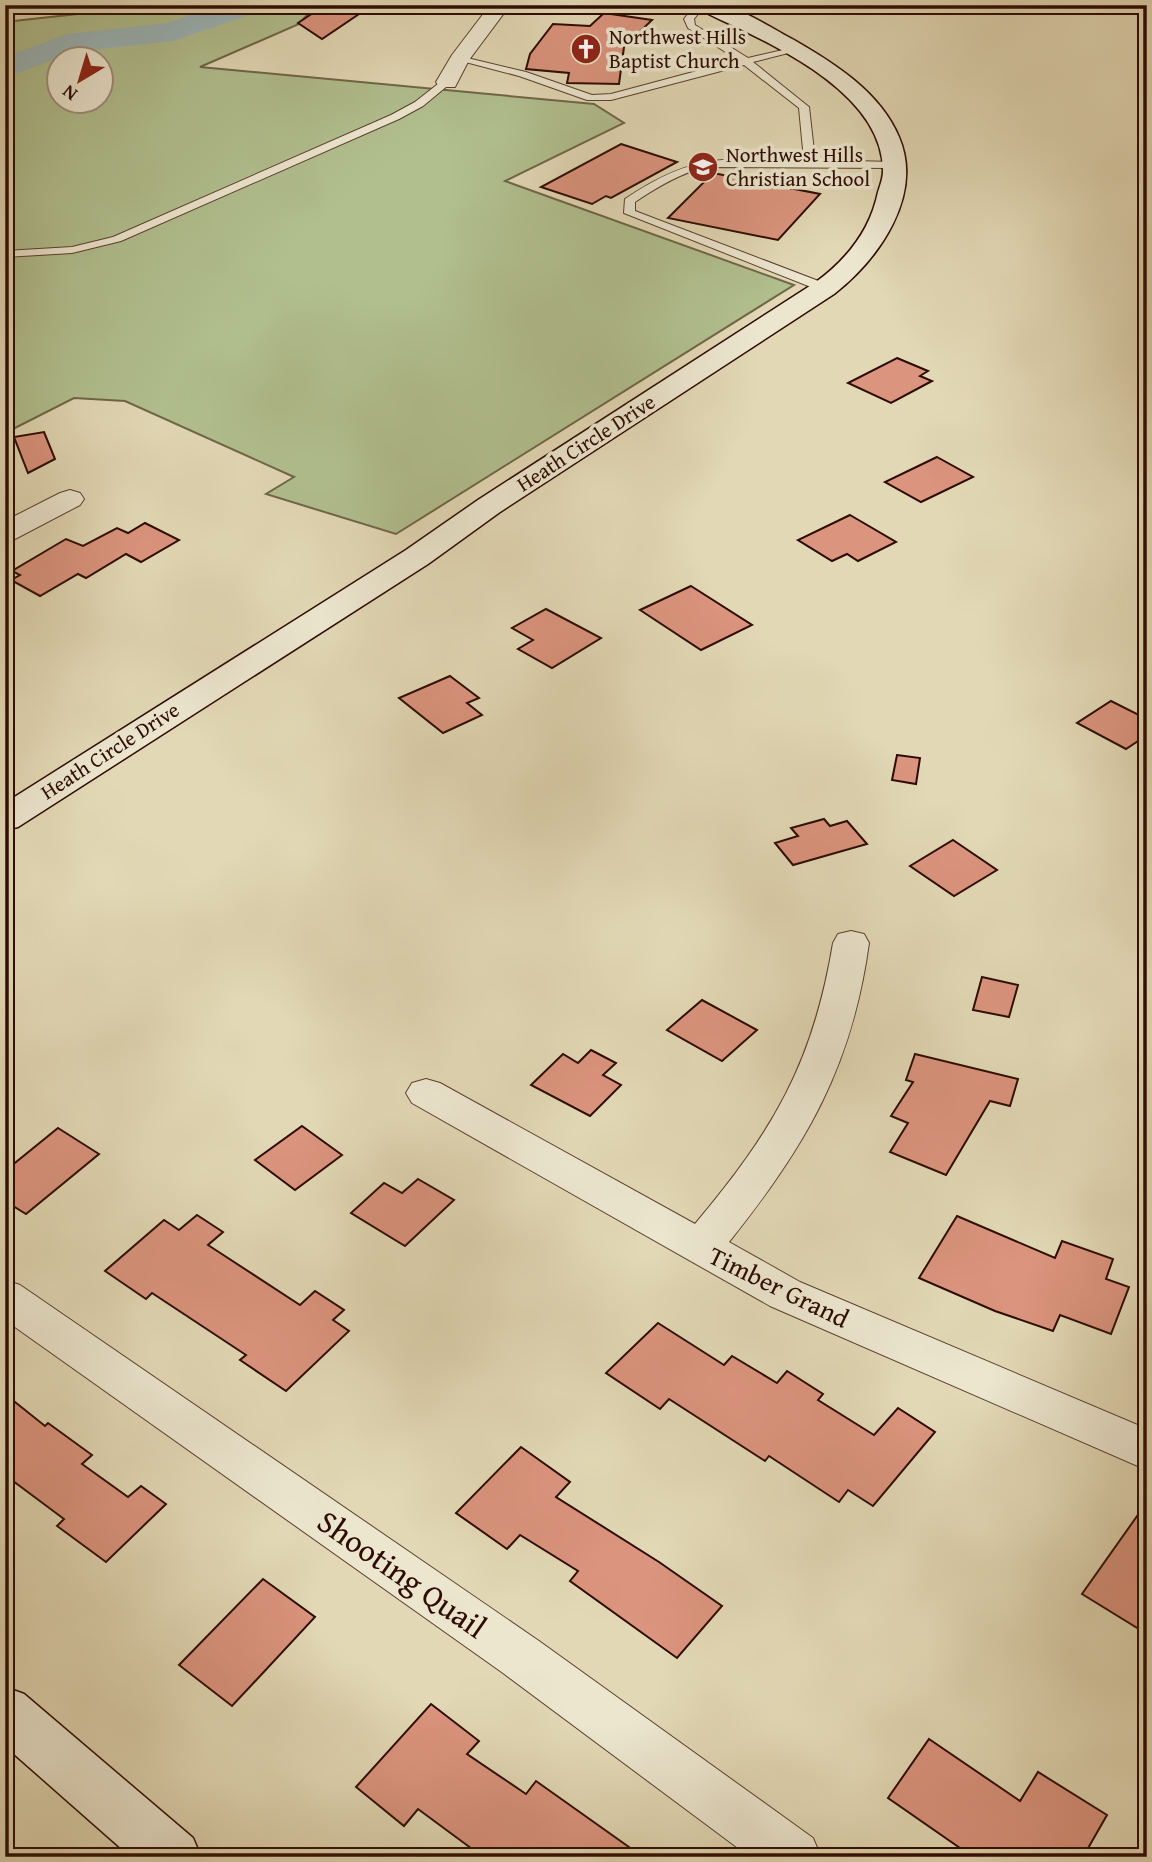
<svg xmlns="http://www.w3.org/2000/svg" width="1152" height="1862" font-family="'Gentium Book Plus',serif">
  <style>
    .green { fill: #b1bf8f; stroke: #6f6648; stroke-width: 2; fill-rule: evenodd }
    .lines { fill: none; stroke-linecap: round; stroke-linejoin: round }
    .river { fill: #9bb6b9; fill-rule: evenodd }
    .building { fill: #db947e; stroke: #2d0c01; stroke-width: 2 }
    .lane-casing { stroke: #5a3f2e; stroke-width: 2 }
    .street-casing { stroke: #5a3f2e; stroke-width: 2 }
    .secondary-casing { stroke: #2d0c01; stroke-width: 3 }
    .lane { fill: #ece6cf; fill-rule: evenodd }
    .street { fill: #ece6cf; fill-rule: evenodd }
    .secondary { fill: #ece6cf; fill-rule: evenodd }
    .labels { text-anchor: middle; stroke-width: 7; stroke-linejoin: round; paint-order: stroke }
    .far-poi-label { font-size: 21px; fill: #2d0c01; stroke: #ece6cf; text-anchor: start }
    .far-street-label { font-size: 21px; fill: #2d0c01; stroke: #ece6cf }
    .street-label { font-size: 26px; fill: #2d0c01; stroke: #ece6cf }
    .near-street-label { font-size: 32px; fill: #2d0c01; stroke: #ece6cf }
  </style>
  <rect width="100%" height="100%" fill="#e2d8b5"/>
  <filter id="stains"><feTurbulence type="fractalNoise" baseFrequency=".00286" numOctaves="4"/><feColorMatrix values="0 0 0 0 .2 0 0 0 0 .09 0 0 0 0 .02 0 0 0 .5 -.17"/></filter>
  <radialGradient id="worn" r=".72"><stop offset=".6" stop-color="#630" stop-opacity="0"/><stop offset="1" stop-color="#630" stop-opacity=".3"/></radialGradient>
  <path class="green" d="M123,5h193l-17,19 -99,43 394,37 30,19 -119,58 289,104 -398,249 -130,-40 28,-17 -169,-76 -51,-3 -69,35v-411l109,-12zM60,60h42v42h-42z"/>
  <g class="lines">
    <polygon class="river" points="219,5 264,5 260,11 173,41 73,52 5,78 5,57 67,34 168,23"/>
  </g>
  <g class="building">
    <polygon points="322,7 359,14 322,39 298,23"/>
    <polygon points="604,13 652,20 624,47 619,84 567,83 569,73 526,69 530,54 553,24 590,26"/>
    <polygon points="621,144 677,162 611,198 606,196 592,204 541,187"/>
    <polygon points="713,173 820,194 778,240 668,218"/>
    <polygon points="897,358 928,371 920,376 932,381 891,403 848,383"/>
    <polygon points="44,432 55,459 28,473 14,437"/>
    <polygon points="937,457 973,477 921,502 885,482"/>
    <polygon points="850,515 896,542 858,561 847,554 832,561 798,540"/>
    <polygon points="145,523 179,540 141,562 126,554 86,578 78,574 40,596 11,580 20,575 12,571 66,539 83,546 117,528 128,533"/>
    <polygon points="691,586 752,625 701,650 640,610"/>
    <polygon points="546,609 601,638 552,668 518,649 533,640 512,628"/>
    <polygon points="450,676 479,698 467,703 482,715 443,733 399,698"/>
    <polygon points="1111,701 1147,719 1147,735 1126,749 1077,723"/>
    <polygon points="897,755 920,758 916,784 892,780"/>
    <polygon points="824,819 830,826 847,821 867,844 793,865 775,843 798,836 791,828"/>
    <polygon points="953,840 997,870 954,896 910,866"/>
    <polygon points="982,977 1018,985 1009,1017 973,1010"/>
    <polygon points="702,1000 757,1030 722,1061 667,1030"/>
    <polygon points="591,1050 616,1063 603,1075 621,1085 590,1116 531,1085 563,1054 578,1063"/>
    <polygon points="915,1054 1018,1079 1010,1106 990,1101 946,1175 890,1152 908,1123 891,1116 913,1082 906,1080"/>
    <polygon points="302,1126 342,1155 295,1190 255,1160"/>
    <polygon points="58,1128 99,1154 26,1214 5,1201 5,1171"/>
    <polygon points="418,1179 454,1200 405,1246 351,1213 384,1183 402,1193"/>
    <polygon points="197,1215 223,1232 208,1245 300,1305 315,1291 344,1310 333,1320 349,1331 286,1391 240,1360 246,1355 152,1293 146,1299 105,1271 164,1220 179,1230"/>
    <polygon points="957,1216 1055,1258 1062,1241 1113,1259 1106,1279 1129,1287 1111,1334 1060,1315 1053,1331 995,1311 919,1278"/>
    <polygon points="658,1323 724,1365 732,1356 777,1383 787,1371 823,1394 818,1400 874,1435 898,1408 935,1432 873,1506 848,1490 839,1502 769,1456 765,1461 669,1399 660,1409 606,1373"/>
    <polygon points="5,1394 45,1426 48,1423 92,1455 82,1464 128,1497 141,1486 166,1504 106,1562 57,1526 64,1519 5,1475"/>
    <polygon points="521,1447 570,1482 556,1497 659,1562 722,1606 677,1658 570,1581 578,1571 520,1535 507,1549 456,1513"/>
    <polygon points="1147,1502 1147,1634 1082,1594"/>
    <polygon points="263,1579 315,1617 232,1706 179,1665"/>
    <polygon points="431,1704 479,1741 467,1754 526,1794 536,1781 643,1857 483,1857 418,1809 404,1826 356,1787"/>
    <polygon points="929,1739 1020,1801 1038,1772 1107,1815 1083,1857 973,1857 888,1798"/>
  </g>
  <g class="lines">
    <g class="lane-casing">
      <g id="lane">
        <path d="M695,5h10l-11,14 1,6 53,33 48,-11v4l-43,11 56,45 6,53 78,2 5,3 -5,3 -188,-1c-26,7 -48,20 -70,35v9l194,74v6h-8l-197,-78 1,-14c70,-47 99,-40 179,-39l-5,-52 -55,-43 -133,35h-24l-68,-24 -65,-17 5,-3 67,16 66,23 19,-1 127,-34 -50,-32 -4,-9z"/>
        <polygon points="443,80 452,82 423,106 399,119 121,241 72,253 5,257 5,251 72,247 113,237 391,115 415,102"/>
      </g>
    </g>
    <g class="street-casing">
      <g id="street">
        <polygon points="490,5 510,5 469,60 455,87 439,87 436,82 452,55"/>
        <polygon points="70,490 80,493 84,499 80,505 15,539 5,542 5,521 60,493"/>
        <path d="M851,931l13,3 5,9c-17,124 -63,203 -140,299l71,40 347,147v41l-377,-164 -358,-203 -6,-10 6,-10 14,-4 14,4 255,141c78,-93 118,-160 138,-281l5,-9z"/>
        <polygon points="5,1280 20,1285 539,1641 813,1838 821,1857 750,1857 503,1673 5,1320"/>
      </g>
    </g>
    <g class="secondary-casing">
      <g id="secondary">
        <path d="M695,5c8,0 18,-1 27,0 20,4 53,25 72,35 40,23 86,52 105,97 25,58 -20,122 -65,157l-334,218 -72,52 -410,263 -13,3v-27l401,-253 72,-50 338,-218c31,-23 54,-51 62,-90 2,-6 5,-14 5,-21 0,-83 -123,-132 -185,-162z"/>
        <polygon points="5,1687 24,1694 193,1838 201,1857 131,1857 5,1746"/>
      </g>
    </g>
    <use href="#lane" class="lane"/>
    <use href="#street" class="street"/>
    <use href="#secondary" class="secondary"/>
  </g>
  <defs>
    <g id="church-disc" transform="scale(1.575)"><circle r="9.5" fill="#8f2418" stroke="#ece6cf"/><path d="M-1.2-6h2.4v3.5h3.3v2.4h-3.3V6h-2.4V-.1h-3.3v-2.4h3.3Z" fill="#fff"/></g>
    <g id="school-disc" transform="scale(1.575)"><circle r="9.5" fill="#8f2418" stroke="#ece6cf"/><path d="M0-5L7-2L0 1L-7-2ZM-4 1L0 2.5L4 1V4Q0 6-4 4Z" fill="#fff"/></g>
  </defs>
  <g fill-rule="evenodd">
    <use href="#church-disc" x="586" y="49"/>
    <use href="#school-disc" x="703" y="167"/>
  </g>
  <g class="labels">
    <g class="far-poi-label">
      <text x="609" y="44">Northwest Hills<tspan x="609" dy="24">Baptist Church</tspan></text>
      <text x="726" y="162">Northwest Hills<tspan x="726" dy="24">Christian School</tspan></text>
    </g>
    <g class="far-street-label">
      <text transform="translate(586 443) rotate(-33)" y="7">Heath Circle Drive</text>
      <text transform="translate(110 751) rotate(-33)" y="7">Heath Circle Drive</text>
    </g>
    <g class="street-label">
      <text transform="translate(779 1287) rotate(26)" y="9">Timber Grand</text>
    </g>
    <g class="near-street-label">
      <text transform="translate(402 1574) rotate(35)" y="11">Shooting Quail</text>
    </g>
  </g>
  <rect width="1152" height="1862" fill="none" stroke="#e2d8b5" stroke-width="28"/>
  <rect x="7" y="7" width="1138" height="1848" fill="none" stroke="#2d0c01" stroke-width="3.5"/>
  <rect x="14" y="14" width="1124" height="1834" fill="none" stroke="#2d0c01" stroke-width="2"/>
  <g transform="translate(80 80) rotate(218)"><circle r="33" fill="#ece6cf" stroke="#a08f7d" stroke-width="2"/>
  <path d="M0-5L12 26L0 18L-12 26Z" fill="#8f2418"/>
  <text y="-10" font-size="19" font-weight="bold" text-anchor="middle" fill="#2d0c01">N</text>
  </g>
  <rect width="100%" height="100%" filter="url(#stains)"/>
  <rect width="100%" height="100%" fill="url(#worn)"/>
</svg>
